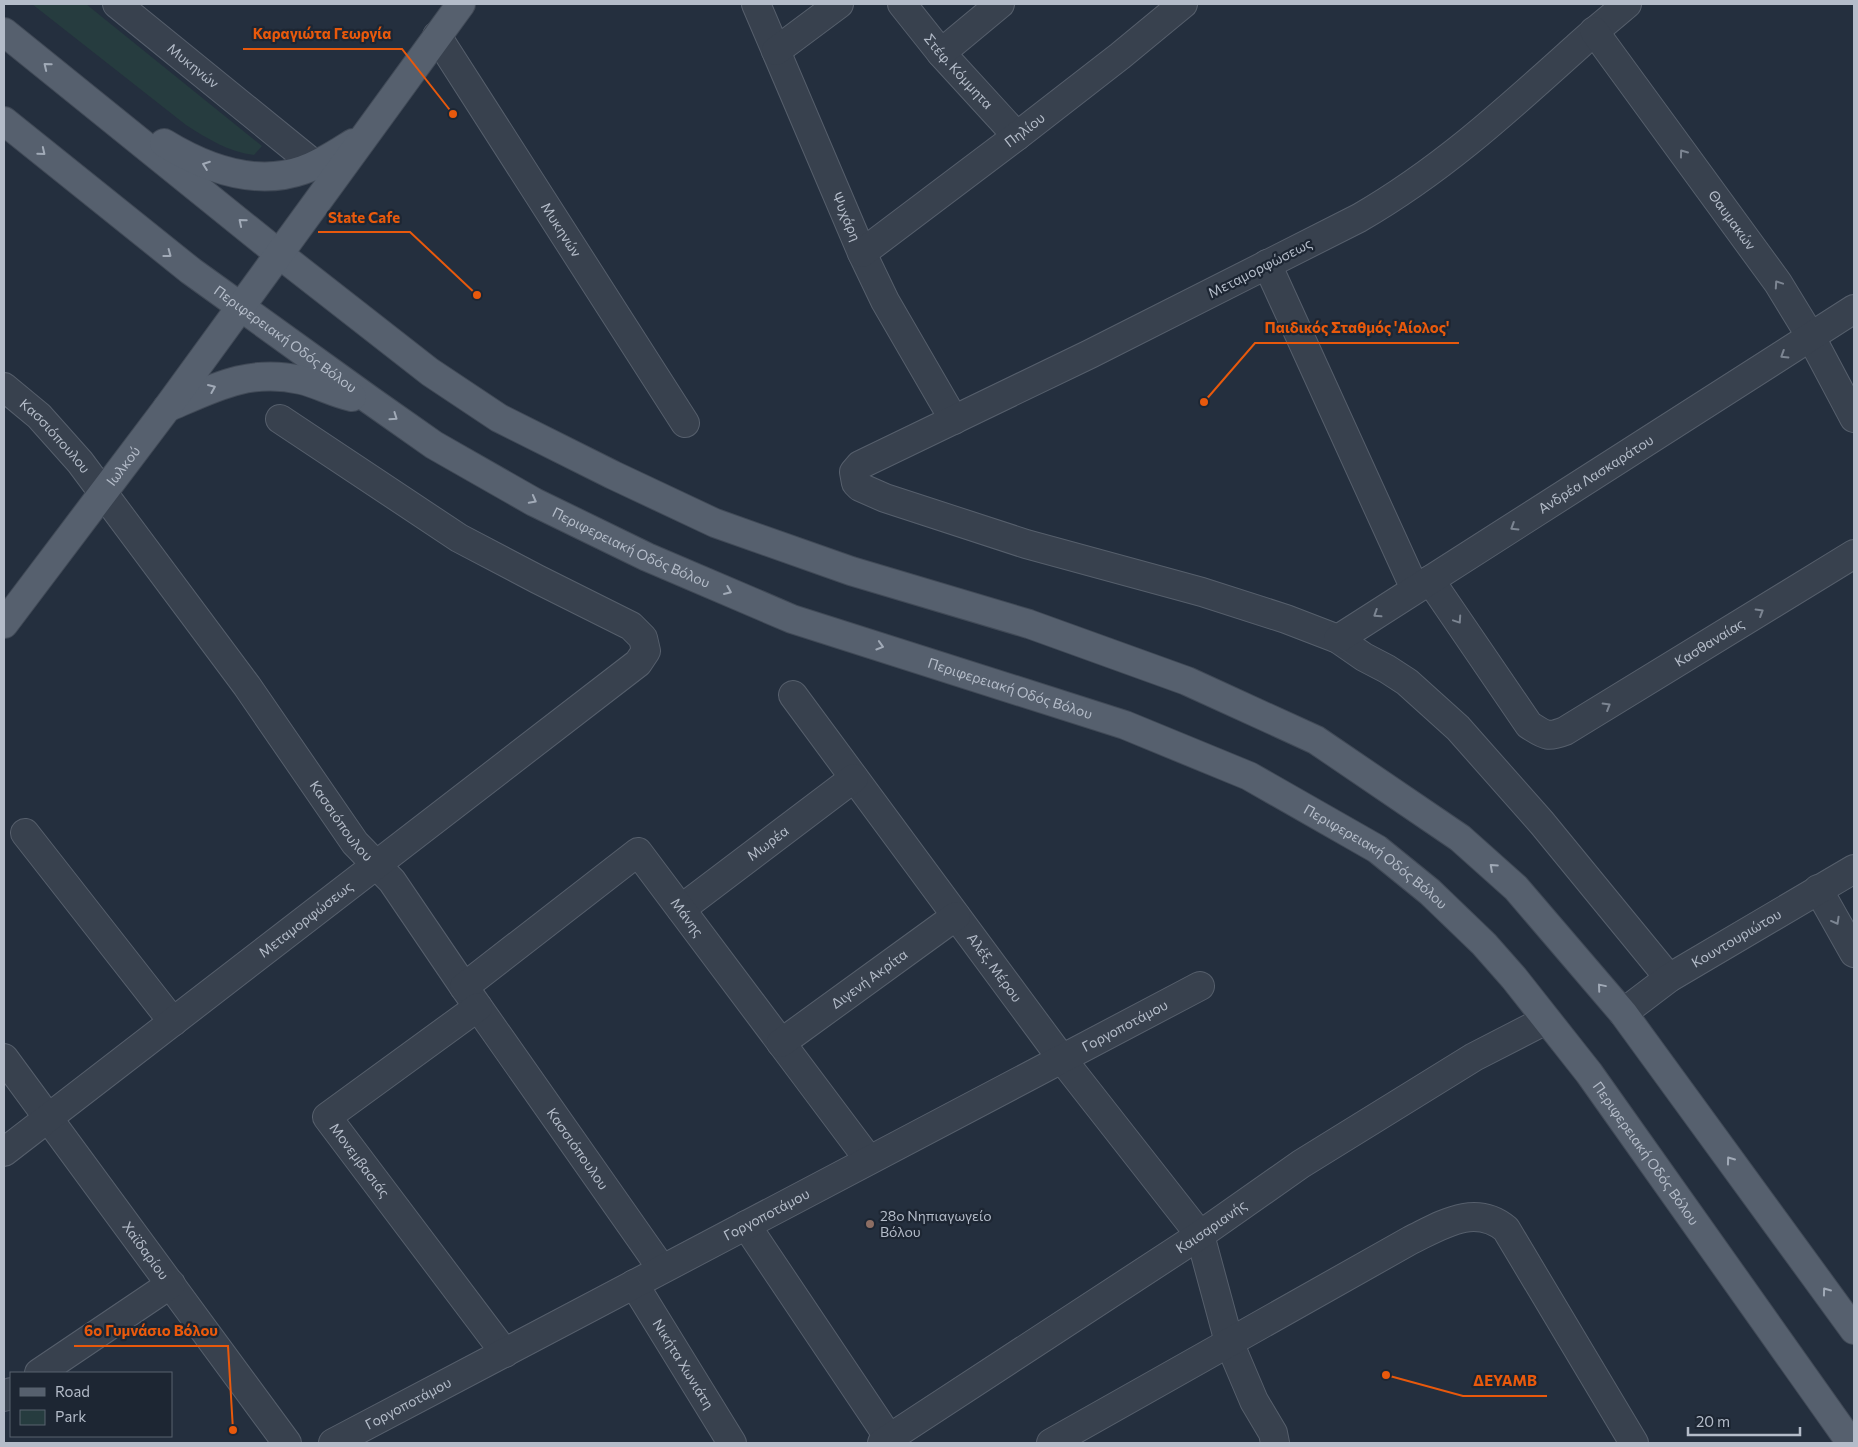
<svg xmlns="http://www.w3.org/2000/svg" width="1858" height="1447" font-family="Commissioner,sans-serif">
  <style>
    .green { fill: #263c3f }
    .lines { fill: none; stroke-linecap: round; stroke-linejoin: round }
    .minor-casing { stroke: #565f6c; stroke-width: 30 }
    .major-casing { stroke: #414a57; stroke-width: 30 }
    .minor { stroke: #38414e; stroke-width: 28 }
    .major { stroke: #56606e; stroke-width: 28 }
    .oneway { stroke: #a1aab7 }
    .oneway2 { stroke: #7c8592 }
    .education-dot { fill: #8d6e63; stroke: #1d2633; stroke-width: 2 }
    .labels { text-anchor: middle; stroke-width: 4.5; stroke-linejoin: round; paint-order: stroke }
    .street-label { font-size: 14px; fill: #b4bcc9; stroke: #1d2633 }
    .poi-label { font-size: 14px; fill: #b4bcc9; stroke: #1d2633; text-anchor: start }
    .leader { fill: none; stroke: #e8590c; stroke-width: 2 }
    .callout-dot { fill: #e8590c; stroke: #1d2633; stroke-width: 2 }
    .callout-label { font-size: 15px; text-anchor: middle; font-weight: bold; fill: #e8590c; stroke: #1d2633; stroke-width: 4.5; stroke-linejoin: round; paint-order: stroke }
  </style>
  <rect width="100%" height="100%" fill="#242f3e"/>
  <path class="green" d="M32,4h54l176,142 -8,9c-25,-3 -46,-16 -68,-30z"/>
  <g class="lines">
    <g class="minor-casing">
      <g id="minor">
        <path id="s1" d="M117,4l198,161"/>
        <path id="s2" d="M756,4l106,249 23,48 69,119"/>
        <path id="s3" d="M902,4l39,49 76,83"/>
        <path d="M1627,4c-16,14 -33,27 -49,42 -71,64 -136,124 -219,172l-269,136 -230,111 -6,7 2,11 4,4 25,11 141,46 176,48 84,27 52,20 26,18 23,12 20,13 51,46 84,95 127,155"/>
        <path id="s4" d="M1594,31l184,252 33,54 43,81"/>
        <path id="s5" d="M437,36l248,387"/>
        <polyline points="776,51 839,4"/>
        <polyline points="941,53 1000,4"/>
        <path id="s6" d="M862,253l155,-117 103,-80 63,-52"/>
        <polyline points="1267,264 1415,589"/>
        <path id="s7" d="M4,387l35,29 41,46 167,224 108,157 37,38 72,106 198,282"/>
        <path id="s8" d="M1430,580l99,145c16,10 18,13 36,6l289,-177"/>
        <path id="s9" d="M1338,639l516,-330"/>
        <path id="s10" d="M793,695l269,364 138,176 29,107 25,59 19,32 2,10"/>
        <polyline points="25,833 173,1022"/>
        <polyline points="1818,889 1854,953"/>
        <path id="s11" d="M681,909l173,-131"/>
        <path id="s12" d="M464,987l174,-135 231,308"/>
        <path id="s13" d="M478,1007l-151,110 178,236"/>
        <path id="s14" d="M1623,1013l46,-35 185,-109"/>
        <path id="s15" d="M781,1043l175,-127"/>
        <path id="s16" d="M4,1058l283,385"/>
        <path id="s17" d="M4,1152l634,-489 8,-12 -3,-13 -12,-12 -94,-47 -78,-41 -179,-119"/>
        <polyline points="746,1225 889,1438"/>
        <path id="s18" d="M634,1284l98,159"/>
        <polyline points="39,1373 171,1284"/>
        <polyline points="4,1397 11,1392"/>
        <path id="s19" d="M333,1443l867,-457"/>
        <path id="s20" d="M882,1443l318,-208 101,-71 173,-107 72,-37"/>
        <path d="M1051,1443l360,-203c31,-15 64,-37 95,-11l128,214"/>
      </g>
    </g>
    <g class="major-casing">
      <g id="major">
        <polyline points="4,32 279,254 430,372 499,418 613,475 715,523 851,571 1029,624 1187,681 1316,740 1460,838 1516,888 1623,1013 1854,1330"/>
        <path id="s21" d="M4,121l187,150 179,129 64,45 100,57 113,55 145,62 333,106 124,51 128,73 53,43 54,52 30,34 75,95 262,370"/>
        <path d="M164,143c41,25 91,44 139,27 18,-6 34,-17 50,-27"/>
        <path d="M167,408c46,-20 82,-40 134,-28 17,4 33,13 51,17"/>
        <path id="s22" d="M4,624l163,-216 294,-404"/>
      </g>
    </g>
    <use href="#minor" class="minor"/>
    <use href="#major" class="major"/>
  </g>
  <defs><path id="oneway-chevron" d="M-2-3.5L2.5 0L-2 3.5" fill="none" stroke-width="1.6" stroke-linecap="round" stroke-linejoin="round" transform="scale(1.25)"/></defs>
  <g class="oneway">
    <use href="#oneway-chevron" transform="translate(47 66) rotate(-141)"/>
    <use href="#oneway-chevron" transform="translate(42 152) rotate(39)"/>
    <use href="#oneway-chevron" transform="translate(206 165) rotate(-160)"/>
    <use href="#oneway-chevron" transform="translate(242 222) rotate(-140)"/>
    <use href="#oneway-chevron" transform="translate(168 254) rotate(37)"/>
    <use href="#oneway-chevron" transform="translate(212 388) rotate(-23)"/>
    <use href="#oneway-chevron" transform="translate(394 417) rotate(35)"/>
    <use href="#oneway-chevron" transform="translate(533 500) rotate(28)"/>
    <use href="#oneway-chevron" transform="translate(728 591) rotate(23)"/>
    <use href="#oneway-chevron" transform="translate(880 646) rotate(17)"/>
    <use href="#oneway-chevron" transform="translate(1493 867) rotate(-138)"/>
    <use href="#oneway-chevron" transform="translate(1601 987) rotate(-130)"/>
    <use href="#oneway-chevron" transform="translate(1730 1160) rotate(-126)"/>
    <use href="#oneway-chevron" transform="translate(1826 1291) rotate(-126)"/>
  </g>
  <g class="oneway2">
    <use href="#oneway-chevron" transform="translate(1683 153) rotate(-126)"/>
    <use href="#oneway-chevron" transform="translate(1778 284) rotate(-124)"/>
    <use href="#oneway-chevron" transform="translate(1784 355) rotate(148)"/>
    <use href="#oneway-chevron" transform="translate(1514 527) rotate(148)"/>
    <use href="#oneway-chevron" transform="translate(1760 612) rotate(-31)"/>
    <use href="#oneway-chevron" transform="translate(1377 614) rotate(147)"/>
    <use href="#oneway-chevron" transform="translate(1458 620) rotate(56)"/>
    <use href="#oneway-chevron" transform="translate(1607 706) rotate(-31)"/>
    <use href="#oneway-chevron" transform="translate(1836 921) rotate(61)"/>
  </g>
  <circle class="education-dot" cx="870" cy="1224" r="5"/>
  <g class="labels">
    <g class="street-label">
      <text dy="5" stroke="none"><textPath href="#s1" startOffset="98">Μυκηνών</textPath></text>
      <text dy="5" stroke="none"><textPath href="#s3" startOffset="88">Στέφ. Κόμμητα</textPath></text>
      <text dy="5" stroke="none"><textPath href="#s6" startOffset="204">Πηλίου</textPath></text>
      <text dy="5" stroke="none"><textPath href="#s2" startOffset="231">Ψυχάρη</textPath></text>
      <text dy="5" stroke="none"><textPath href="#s4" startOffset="234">Θαυμακών</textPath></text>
      <text dy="5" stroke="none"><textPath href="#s5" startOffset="230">Μυκηνών</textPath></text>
      <text transform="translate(1260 268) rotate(-27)" y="5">Μεταμορφώσεως</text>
      <text dy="5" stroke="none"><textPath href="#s21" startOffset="356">Περιφερειακή Οδός Βόλου</textPath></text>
      <text dy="5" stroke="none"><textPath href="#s7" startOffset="71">Κασσιόπουλου</textPath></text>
      <text dy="5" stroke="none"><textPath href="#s22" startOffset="198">Ιωλκού</textPath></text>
      <text dy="5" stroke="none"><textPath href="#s9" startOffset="306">Ανδρέα Λασκαράτου</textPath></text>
      <text dy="5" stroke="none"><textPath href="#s21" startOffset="761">Περιφερειακή Οδός Βόλου</textPath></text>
      <text dy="5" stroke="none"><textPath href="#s8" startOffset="384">Κασθαναίας</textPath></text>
      <text dy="5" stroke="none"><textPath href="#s21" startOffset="1166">Περιφερειακή Οδός Βόλου</textPath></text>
      <text dy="5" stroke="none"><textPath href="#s7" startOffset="551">Κασσιόπουλου</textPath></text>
      <text dy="5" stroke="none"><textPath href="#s11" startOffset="109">Μωρέα</textPath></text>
      <text dy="5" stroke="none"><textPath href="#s21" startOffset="1571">Περιφερειακή Οδός Βόλου</textPath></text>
      <text dy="5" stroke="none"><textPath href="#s12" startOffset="302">Μάνης</textPath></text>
      <text dy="5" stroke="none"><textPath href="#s17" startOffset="381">Μεταμορφώσεως</textPath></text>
      <text dy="5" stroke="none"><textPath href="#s14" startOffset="136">Κουντουριώτου</textPath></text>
      <text dy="5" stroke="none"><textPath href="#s10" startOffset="339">Αλέξ. Μέρου</textPath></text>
      <text dy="5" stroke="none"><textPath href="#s15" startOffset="109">Διγενή Ακρίτα</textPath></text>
      <text dy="5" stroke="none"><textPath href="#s19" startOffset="895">Γοργοποτάμου</textPath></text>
      <text dy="5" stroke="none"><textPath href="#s7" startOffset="956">Κασσιόπουλου</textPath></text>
      <text dy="5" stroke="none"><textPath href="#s21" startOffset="1976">Περιφερειακή Οδός Βόλου</textPath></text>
      <text dy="5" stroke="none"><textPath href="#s13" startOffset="241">Μονεμβασιάς</textPath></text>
      <text dy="5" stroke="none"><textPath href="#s19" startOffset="490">Γοργοποτάμου</textPath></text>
      <text dy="5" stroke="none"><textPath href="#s20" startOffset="394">Καισαριανής</textPath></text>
      <text dy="5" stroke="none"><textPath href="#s16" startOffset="239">Χαϊδαρίου</textPath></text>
      <text dy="5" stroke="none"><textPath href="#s18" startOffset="94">Νικήτα Χωνιάτη</textPath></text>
      <text dy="5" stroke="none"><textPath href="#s19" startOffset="85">Γοργοποτάμου</textPath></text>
    </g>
    <g class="poi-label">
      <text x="880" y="1221">28ο Νηπιαγωγείο<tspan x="880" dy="16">Βόλου</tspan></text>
    </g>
  </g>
  <path class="leader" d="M453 114L402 49H243M477 295L410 232H318M1204 402L1255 343H1459M233 1430L228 1346H74M1386 1375L1463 1396H1547"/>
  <g class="callout-dot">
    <circle cx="453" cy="114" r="5"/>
    <circle cx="477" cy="295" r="5"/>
    <circle cx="1204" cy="402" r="5"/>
    <circle cx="233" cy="1430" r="5"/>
    <circle cx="1386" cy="1375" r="5"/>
  </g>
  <g class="callout-label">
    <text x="322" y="39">Καραγιώτα Γεωργία</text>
    <text x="364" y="223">State Cafe</text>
    <text x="1357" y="333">Παιδικός Σταθμός 'Αίολος'</text>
    <text x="151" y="1336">6ο Γυμνάσιο Βόλου</text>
    <text x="1505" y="1386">ΔΕΥΑΜΒ</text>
  </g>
  <rect width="1858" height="1447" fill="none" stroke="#b4bcc9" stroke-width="10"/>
  <rect x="10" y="1372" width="162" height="65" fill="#1d2633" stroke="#59626f"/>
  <rect x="20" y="1388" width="25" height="8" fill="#56606e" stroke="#59626f"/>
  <text x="55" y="1397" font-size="15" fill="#b4bcc9">Road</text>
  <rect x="20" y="1410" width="25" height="15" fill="#263c3f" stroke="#59626f"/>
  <text x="55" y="1422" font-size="15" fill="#b4bcc9">Park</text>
  <path d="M1688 1427v8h112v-8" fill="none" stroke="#b4bcc9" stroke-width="2.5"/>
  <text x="1696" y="1427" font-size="15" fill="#b4bcc9" stroke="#1d2633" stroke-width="4" paint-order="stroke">20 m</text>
</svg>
